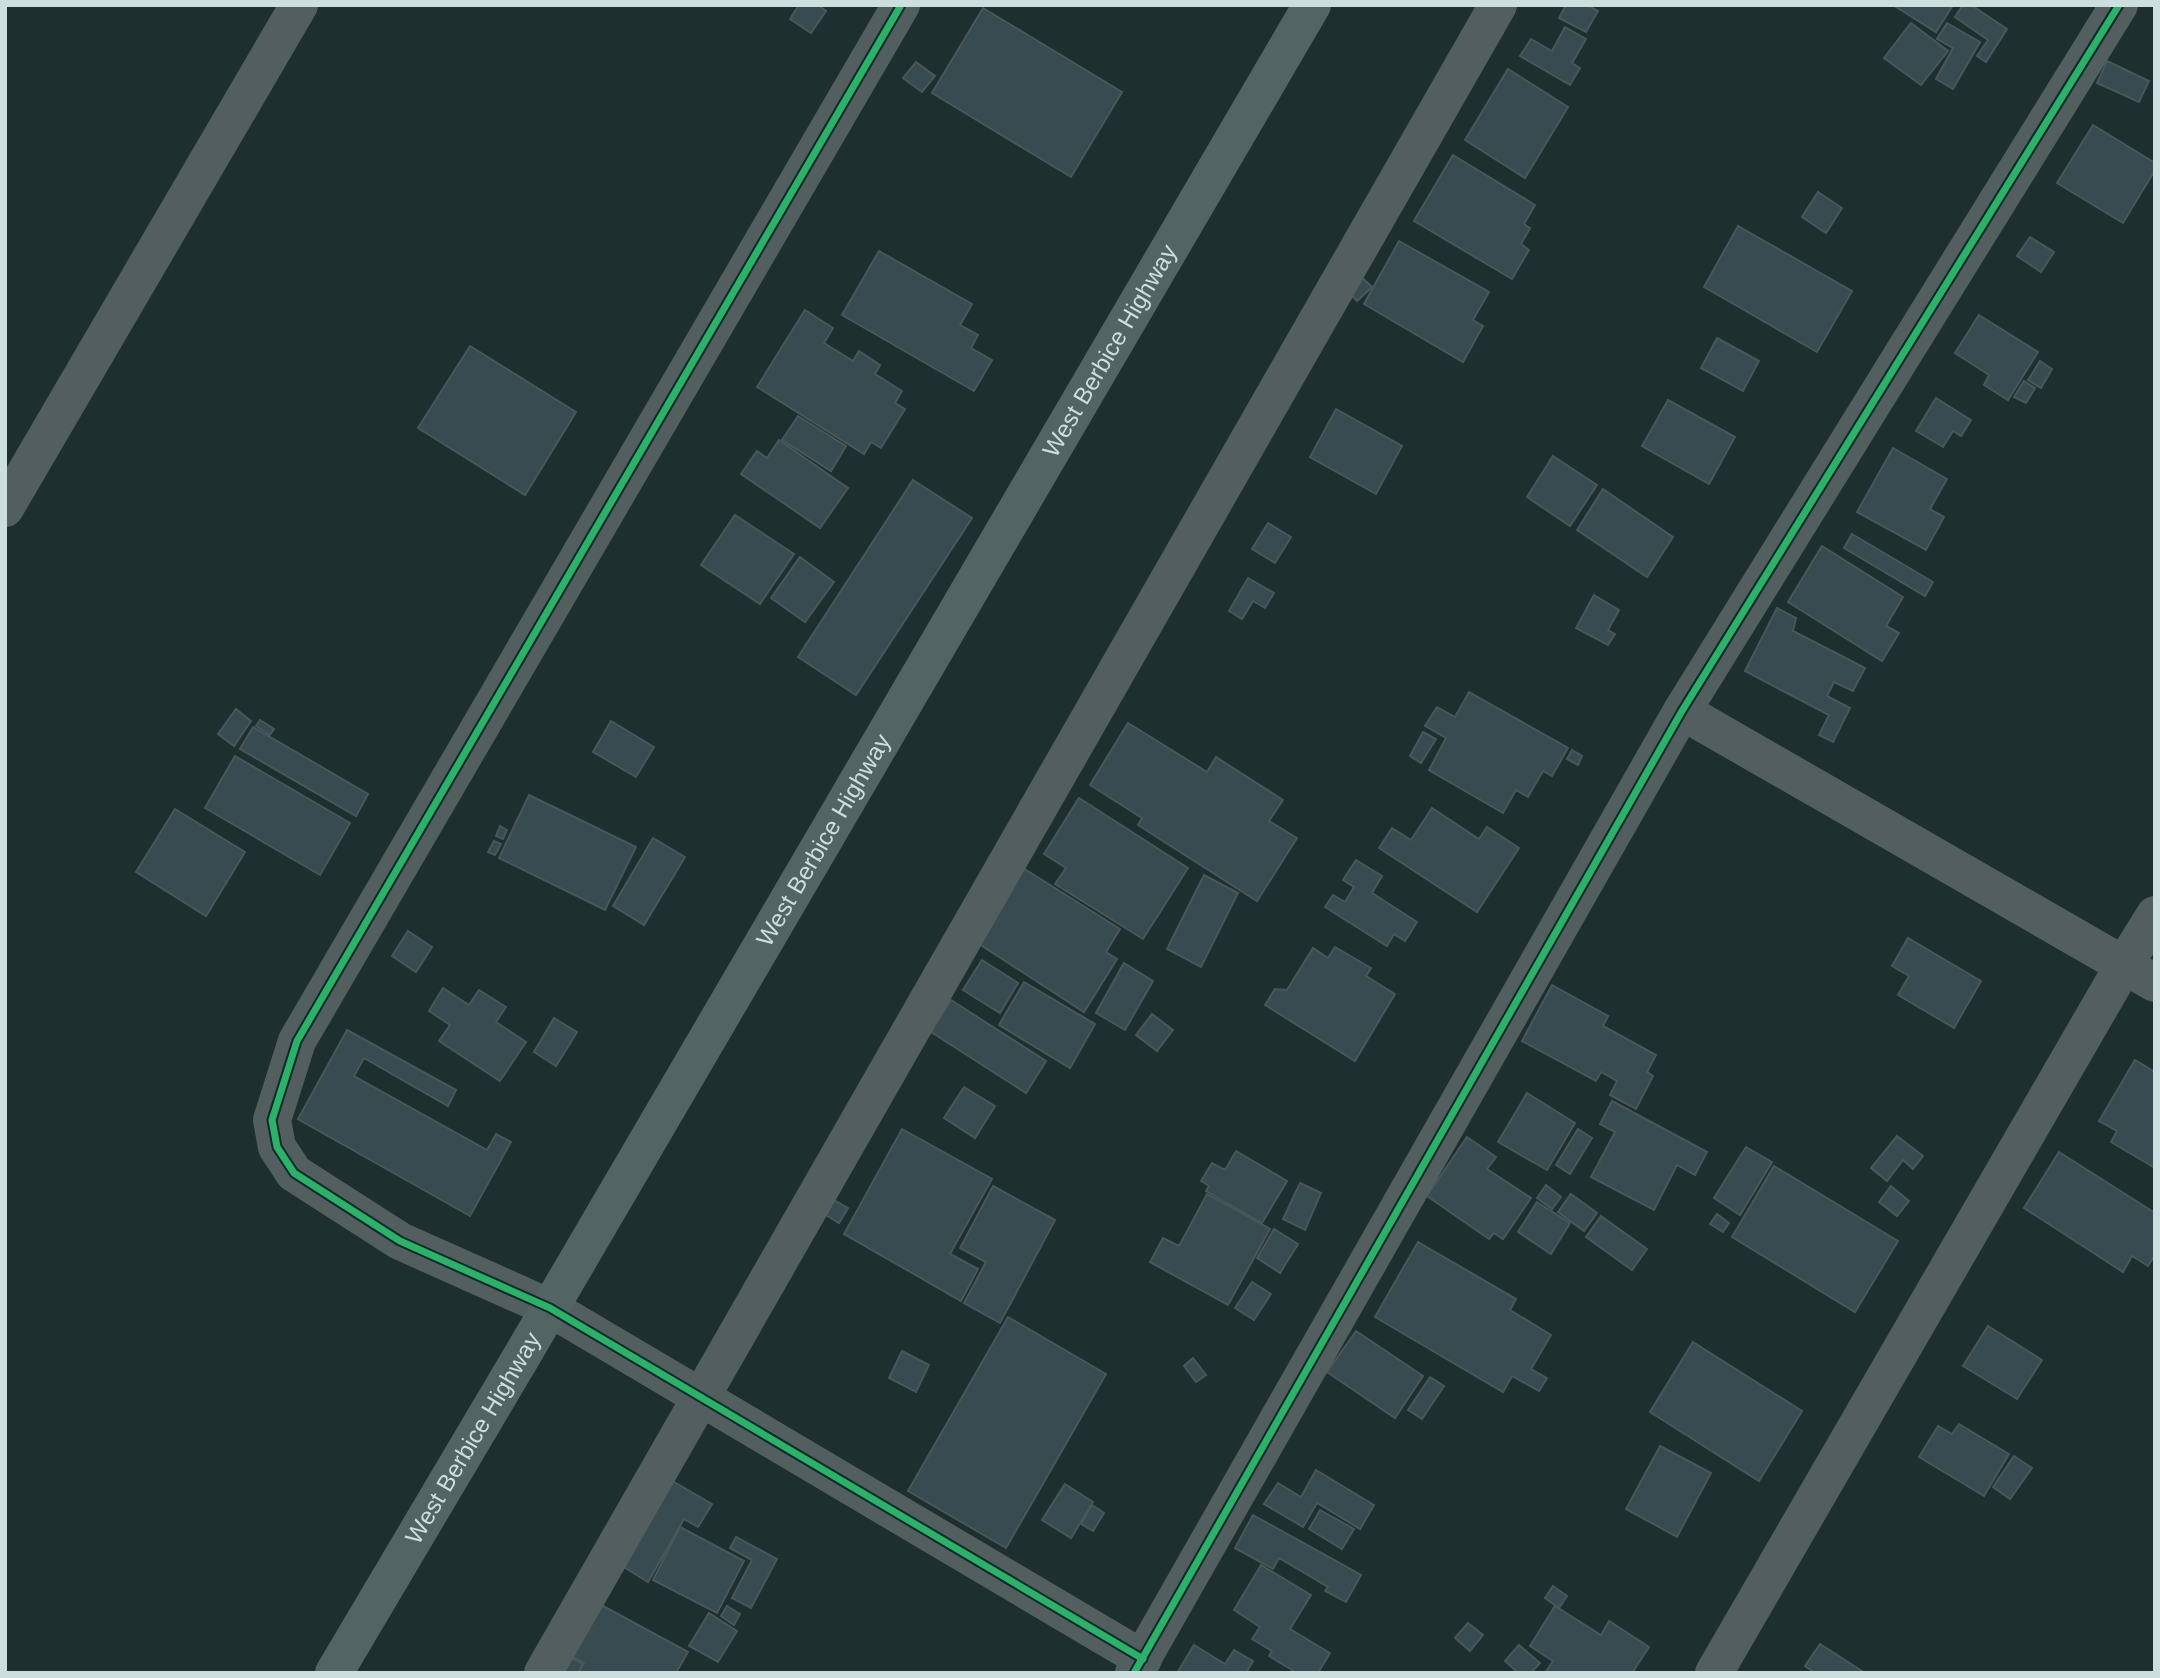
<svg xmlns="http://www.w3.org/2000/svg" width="2160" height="1678" font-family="Arial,sans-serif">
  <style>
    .building { fill: #374b50; stroke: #4a575a; stroke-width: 2 }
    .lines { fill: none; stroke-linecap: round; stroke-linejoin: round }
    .minor { stroke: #535f5f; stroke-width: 38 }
    .primary { stroke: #526563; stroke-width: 38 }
    .cycleway-casing { stroke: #0c2b2c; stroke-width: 11 }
    .cycleway { stroke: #2db169; stroke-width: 7 }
    .labels { text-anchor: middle; stroke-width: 5; stroke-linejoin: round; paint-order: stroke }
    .street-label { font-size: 24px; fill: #cddedf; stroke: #0c2b2c }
  </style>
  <rect width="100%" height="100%" fill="#1e2f30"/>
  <g class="building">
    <polygon points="799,5 818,5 826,11 811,33 790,19"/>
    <polygon points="1566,5 1587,5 1598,11 1586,32 1559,18"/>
    <polygon points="1893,5 1953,5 1936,32"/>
    <polygon points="1963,5 1971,5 2007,29 1986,62 1977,56 1988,40 1955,17"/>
    <polygon points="983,8 1122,92 1071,177 932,93"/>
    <polygon points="1911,23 1948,51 1921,85 1884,58"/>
    <polygon points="1947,23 1980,42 1953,89 1936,79 1953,48 1937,39"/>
    <polygon points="1565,27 1586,39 1572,63 1580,68 1570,85 1520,56 1531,39 1552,51"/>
    <polygon points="2107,61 2149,81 2139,102 2097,83"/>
    <polygon points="916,62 935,76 922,92 903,78"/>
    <polygon points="1508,69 1568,107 1525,178 1465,140"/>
    <polygon points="2093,125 2155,163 2155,170 2123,223 2057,183"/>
    <polygon points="1453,155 1535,205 1524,224 1530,228 1521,244 1529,250 1512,279 1414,221"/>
    <polygon points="1818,192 1842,208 1826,233 1802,217"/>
    <polygon points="1738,226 1852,291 1817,352 1704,287"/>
    <polygon points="2030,237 2054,252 2041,272 2017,256"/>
    <polygon points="1399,241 1489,292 1473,320 1483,326 1463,362 1364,304"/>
    <polygon points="879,251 972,304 960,325 978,335 971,348 992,360 974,391 842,315"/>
    <polygon points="1357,273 1372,287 1357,301 1343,286"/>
    <polygon points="805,310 833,328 824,343 853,361 859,351 880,365 875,374 902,391 895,403 905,409 881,448 871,442 864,454 757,387"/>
    <polygon points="1979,315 2038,352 2008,400 1984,385 1989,375 1955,353"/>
    <polygon points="1717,338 1759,361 1743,391 1701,368"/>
    <polygon points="470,346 576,412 525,495 418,428"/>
    <polygon points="2040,361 2052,369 2041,388 2028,380"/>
    <polygon points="2024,381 2035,388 2026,403 2014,397"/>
    <polygon points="1936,398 1971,420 1961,436 1953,431 1943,447 1916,431"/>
    <polygon points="1668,400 1735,437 1709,484 1642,446"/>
    <polygon points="1336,409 1402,446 1376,494 1310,457"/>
    <polygon points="798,416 846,446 831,471 782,440"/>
    <polygon points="779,440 848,488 820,528 741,474 757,451 767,458"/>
    <polygon points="1893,448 1947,479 1930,509 1944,517 1926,550 1857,512"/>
    <polygon points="1553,456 1597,485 1570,526 1527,497"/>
    <polygon points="913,480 972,518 856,695 798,657"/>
    <polygon points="1603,489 1673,537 1647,577 1577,530"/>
    <polygon points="735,515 794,554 760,604 701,565"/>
    <polygon points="1268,523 1291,537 1275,563 1252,549"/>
    <polygon points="1852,534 1933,582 1925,596 1844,548"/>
    <polygon points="1822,546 1903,597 1886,626 1899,633 1882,661 1788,602"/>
    <polygon points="800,557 834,582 805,622 771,598"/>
    <polygon points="1248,578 1274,593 1265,608 1253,601 1242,619 1229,611"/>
    <polygon points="1594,595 1619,610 1608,630 1615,634 1608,645 1576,628"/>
    <polygon points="1777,608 1796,618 1793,631 1865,668 1853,691 1834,682 1827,696 1850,708 1833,742 1819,735 1829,715 1745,671"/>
    <polygon points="1469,692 1568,748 1552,776 1543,771 1528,797 1516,790 1503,813 1429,770 1446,738 1425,726 1437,707 1455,717"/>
    <polygon points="236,709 251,721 234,746 218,734"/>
    <polygon points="260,720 274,729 270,735 256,726"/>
    <polygon points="611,721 654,747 636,777 593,752"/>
    <polygon points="1128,723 1207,772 1216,757 1283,800 1269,821 1297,838 1257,901 1138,825 1142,818 1090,785"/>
    <polygon points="253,727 368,794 356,816 240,749"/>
    <polygon points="1423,732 1436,739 1421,763 1410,756"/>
    <polygon points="1572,750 1582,756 1578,765 1567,759"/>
    <polygon points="235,756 350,823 320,875 205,808"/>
    <polygon points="529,795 636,847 605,910 499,858"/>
    <polygon points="1079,798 1188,868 1143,939 1055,884 1066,868 1044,854"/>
    <polygon points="1432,808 1479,839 1487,827 1519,848 1477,912 1379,848 1392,828 1411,840"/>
    <polygon points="175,809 245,852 206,916 136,872"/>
    <polygon points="500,826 507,830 503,839 496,836"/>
    <polygon points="653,838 685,857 644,925 613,906"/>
    <polygon points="494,841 501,844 495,855 488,852"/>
    <polygon points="1356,860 1382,876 1372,893 1417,922 1405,941 1394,934 1387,946 1325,907 1333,895 1345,902 1354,887 1343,880"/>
    <polygon points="1023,868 1120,929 1106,952 1117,959 1084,1012 976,942"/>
    <polygon points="1204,875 1238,893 1201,967 1167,949"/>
    <polygon points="408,931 432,947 416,972 392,956"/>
    <polygon points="1908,938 1981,981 1954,1028 1898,995 1909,976 1892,966"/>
    <polygon points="1335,947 1371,968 1366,976 1395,994 1355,1061 1265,1005 1275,989 1287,990 1313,948 1328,958"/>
    <polygon points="982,960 1018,983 1000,1013 963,990"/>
    <polygon points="1124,963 1153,981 1125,1030 1096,1013"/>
    <polygon points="1024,982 1095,1024 1070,1068 999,1025"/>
    <polygon points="1552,985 1608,1016 1603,1026 1656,1055 1647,1072 1653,1076 1636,1109 1610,1095 1617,1081 1601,1072 1596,1081 1522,1041"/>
    <polygon points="443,988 469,1005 479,990 506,1007 496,1022 526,1042 500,1081 439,1041 450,1025 429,1011"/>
    <polygon points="951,1000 1046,1061 1026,1093 931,1032"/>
    <polygon points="1152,1014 1173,1030 1157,1051 1136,1035"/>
    <polygon points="554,1018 577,1032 556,1066 534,1052"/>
    <polygon points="347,1030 456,1090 448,1106 364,1058 354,1076 487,1150 496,1134 511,1142 470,1216 298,1119"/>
    <polygon points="2135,1060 2155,1072 2155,1168 2111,1142 2117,1131 2099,1121"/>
    <polygon points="964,1087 995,1106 975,1138 944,1118"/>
    <polygon points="1527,1093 1575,1123 1547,1170 1498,1142"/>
    <polygon points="1612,1101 1707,1152 1695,1175 1677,1165 1654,1210 1591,1177 1615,1132 1600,1124"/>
    <polygon points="902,1129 992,1179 950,1254 978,1269 961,1301 844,1234"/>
    <polygon points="1578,1129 1592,1138 1570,1174 1556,1165"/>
    <polygon points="1897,1136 1923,1156 1913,1169 1903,1160 1887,1181 1871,1168"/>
    <polygon points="1467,1137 1496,1157 1487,1169 1531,1198 1503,1239 1494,1233 1489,1239 1427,1196"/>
    <polygon points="1746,1147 1772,1162 1740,1215 1714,1198"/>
    <polygon points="1236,1151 1287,1181 1262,1223 1206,1191 1209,1186 1201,1181 1212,1163 1225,1170"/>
    <polygon points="2059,1152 2155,1213 2155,1255 2148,1266 2132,1256 2123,1272 2024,1208"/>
    <polygon points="1774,1166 1898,1241 1855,1312 1732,1237"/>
    <polygon points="1300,1183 1321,1193 1305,1230 1283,1219"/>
    <polygon points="1546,1185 1561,1197 1552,1209 1537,1198"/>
    <polygon points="993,1186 1055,1220 1000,1323 964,1303 986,1262 960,1248"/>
    <polygon points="1891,1186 1909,1201 1897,1216 1879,1202"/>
    <polygon points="1207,1194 1270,1229 1228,1305 1150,1262 1163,1238 1179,1246"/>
    <polygon points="1571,1194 1597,1213 1584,1231 1558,1212"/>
    <polygon points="834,1200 848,1208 839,1223 826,1215"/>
    <polygon points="1537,1202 1570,1223 1551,1254 1518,1232"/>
    <polygon points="1717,1214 1729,1223 1723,1232 1710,1224"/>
    <polygon points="1601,1216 1647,1249 1632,1270 1586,1237"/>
    <polygon points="1274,1229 1298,1244 1280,1273 1257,1258"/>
    <polygon points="1418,1242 1516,1299 1510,1310 1551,1335 1531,1369 1547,1378 1539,1391 1512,1376 1503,1392 1375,1317"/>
    <polygon points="1252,1282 1271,1294 1254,1320 1235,1308"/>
    <polygon points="1008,1317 1106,1374 1006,1548 908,1491"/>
    <polygon points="1988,1326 2042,1360 2017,1399 1963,1366"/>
    <polygon points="1356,1331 1423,1376 1395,1418 1327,1372"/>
    <polygon points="1693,1342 1802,1411 1759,1481 1650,1412"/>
    <polygon points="902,1351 929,1365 916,1392 889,1378"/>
    <polygon points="1193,1358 1206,1375 1196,1382 1184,1366"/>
    <polygon points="1430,1377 1444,1386 1422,1419 1408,1410"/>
    <polygon points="1959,1424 2009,1454 1984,1496 1919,1457 1938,1426 1952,1434"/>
    <polygon points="1660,1446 1711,1473 1677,1537 1626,1509"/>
    <polygon points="2014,1456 2032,1468 2010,1499 1993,1487"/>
    <polygon points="1316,1470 1374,1505 1360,1529 1317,1503 1303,1527 1264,1504 1278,1483 1301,1497"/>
    <polygon points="669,1479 712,1504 698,1527 684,1519 648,1582 619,1564"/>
    <polygon points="1065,1484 1093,1502 1071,1538 1042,1520"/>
    <polygon points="1092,1505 1104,1513 1093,1531 1081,1524"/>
    <polygon points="1320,1510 1354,1529 1342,1549 1309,1529"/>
    <polygon points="1253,1515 1361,1575 1346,1602 1325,1591 1328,1587 1279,1558 1273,1569 1235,1548"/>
    <polygon points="680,1527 744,1561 717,1613 653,1580"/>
    <polygon points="736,1537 777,1559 751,1608 732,1598 752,1560 730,1548"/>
    <polygon points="1261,1565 1311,1595 1290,1629 1330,1653 1318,1673 1297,1673 1269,1656 1272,1651 1252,1639 1260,1627 1234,1610"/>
    <polygon points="1553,1586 1567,1596 1559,1608 1545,1598"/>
    <polygon points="592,1600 688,1652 676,1673 579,1672 584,1663 564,1652"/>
    <polygon points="727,1606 740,1614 734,1625 721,1616"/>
    <polygon points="1555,1606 1601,1635 1609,1621 1649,1647 1632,1673 1545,1673 1553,1661 1530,1646"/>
    <polygon points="709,1613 737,1631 718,1662 689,1646"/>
    <polygon points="1468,1623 1483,1635 1470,1651 1455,1638"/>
    <polygon points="1820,1644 1865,1673 1815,1673 1805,1666"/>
    <polygon points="1194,1645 1225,1664 1234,1650 1253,1661 1246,1673 1177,1673"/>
    <polygon points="1519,1645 1540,1663 1531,1673 1518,1673 1505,1661"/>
    <polygon points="562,1653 583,1664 578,1673 551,1673"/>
  </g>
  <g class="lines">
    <g class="minor">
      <polyline points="901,5 297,1041 272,1120 277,1147 294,1173 400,1241 550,1308 1143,1659"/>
      <polyline points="5,508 299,5"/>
      <polyline points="1682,711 2155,983"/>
      <polyline points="543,1673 1498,5"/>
      <polyline points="1134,1673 1682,711 2119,5"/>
      <polyline points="1714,1673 2124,965 2155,915"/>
    </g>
    <path class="primary" id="s1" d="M334,1673l189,-319 789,-1349"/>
    <g class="cycleway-casing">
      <g id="cycleway">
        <polyline points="901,5 297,1041 272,1120 277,1147 294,1173 400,1241 550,1308 1143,1659"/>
        <polyline points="1134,1673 1682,711 2119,5"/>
      </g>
    </g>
    <use href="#cycleway" class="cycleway"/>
  </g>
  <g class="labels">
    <g class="street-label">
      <text dy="8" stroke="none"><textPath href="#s1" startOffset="1533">West Berbice Highway</textPath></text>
      <text dy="8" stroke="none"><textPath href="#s1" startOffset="966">West Berbice Highway</textPath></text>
      <text dy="8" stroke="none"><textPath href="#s1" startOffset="273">West Berbice Highway</textPath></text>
    </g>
  </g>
  <rect width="2160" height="1678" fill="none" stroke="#cddedf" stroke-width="14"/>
</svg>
